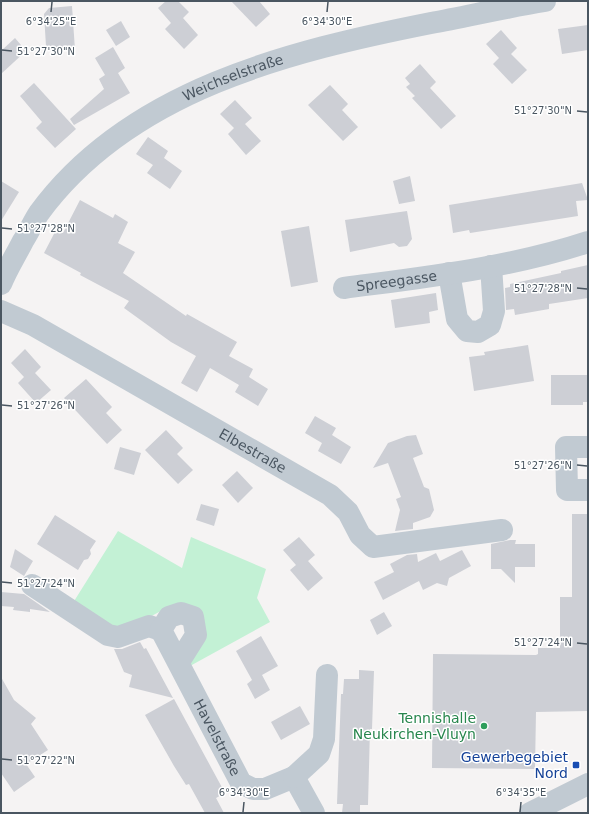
<svg xmlns="http://www.w3.org/2000/svg" width="589" height="814" font-family="'DejaVu Sans',sans-serif">
  <style>
    .green { fill: #c3f1d5 }
    .building { fill: #cdcfd5 }
    .lines { fill: none; stroke-linecap: round; stroke-linejoin: round }
    .minor { stroke: #c1cad2; stroke-width: 22 }
    .ticks { fill: none; stroke: #4a5661; stroke-width: 1.5 }
    .leisure-dot { fill: #2e9e5b; stroke: #fff; stroke-width: 1.5 }
    .transit-dot { fill: #1a4fb4; stroke: #fff; stroke-width: 1.5 }
    .labels { text-anchor: middle; stroke-width: 3; stroke-linejoin: round; paint-order: stroke }
    .street-label { font-size: 14px; fill: #4a5661; stroke: #fff }
    .leisure-label { font-size: 14px; fill: #27864d; stroke: #fff; text-anchor: end }
    .transit-label { font-size: 14px; fill: #164399; stroke: #fff; text-anchor: end }
    .ticks-label { font-size: 10px; text-anchor: middle; fill: #4a5661; stroke: #fff; stroke-width: 3; stroke-linejoin: round; paint-order: stroke }
  </style>
  <rect width="100%" height="100%" fill="#f5f3f3"/>
  <polygon class="green" points="118,531 182,568 191,537 266,569 257,598 270,622 190,666 191,658 201,642 170,606 124,631 71,606"/>
  <g class="building">
    <polygon points="166,1 178,1 189,12 183,18 198,35 184,49 165,29 171,23 158,8"/>
    <polygon points="231,1 259,1 270,14 256,27"/>
    <polygon points="72,6 75,50 52,51 46,46 44,14 49,8"/>
    <polygon points="121,21 130,37 116,46 106,30"/>
    <polygon points="588,25 588,50 562,54 558,29"/>
    <polygon points="501,30 517,48 511,54 527,70 512,84 493,64 499,58 486,44"/>
    <polygon points="15,38 26,51 1,74 1,51"/>
    <polygon points="113,47 125,68 118,73 130,93 74,125 70,119 104,89 99,79 105,75 95,58"/>
    <polygon points="420,64 436,82 430,88 456,116 441,129 412,98 415,96 406,87 410,84 405,78"/>
    <polygon points="34,83 76,129 55,148 36,128 42,122 20,96"/>
    <polygon points="330,85 348,104 342,110 358,127 343,141 308,105"/>
    <polygon points="235,100 252,118 245,124 261,141 246,155 228,134 234,128 220,114"/>
    <polygon points="148,137 168,151 164,158 182,171 170,189 147,173 153,165 136,154"/>
    <polygon points="410,176 415,201 399,204 393,181"/>
    <polygon points="1,181 19,192 1,221"/>
    <polygon points="582,183 588,200 576,201 578,216 470,233 469,230 453,233 449,205"/>
    <polygon points="80,200 113,218 115,214 128,222 118,243 135,252 123,273 186,316 187,314 237,342 229,356 253,369 249,377 268,389 258,406 235,392 239,385 210,368 197,392 181,383 196,356 171,342 124,308 129,301 80,275 81,273 44,253 56,230 63,233"/>
    <polygon points="407,211 412,239 407,246 399,247 394,243 350,252 345,220"/>
    <polygon points="309,226 318,282 291,287 281,231"/>
    <polygon points="588,265 588,298 549,304 549,309 515,315 514,309 506,310 505,288 510,287 510,284 561,273 561,271"/>
    <polygon points="436,293 438,310 429,312 430,323 395,328 391,300"/>
    <polygon points="528,345 534,381 474,391 469,357 485,355 484,352"/>
    <polygon points="25,349 41,367 35,373 51,390 36,403 18,383 24,377 11,363"/>
    <polygon points="551,375 588,375 588,402 583,402 583,405 551,405"/>
    <polygon points="86,379 112,407 106,413 122,430 107,444 64,398"/>
    <polygon points="315,416 336,428 332,435 351,447 341,464 318,451 322,443 305,433"/>
    <polygon points="166,430 183,448 177,454 193,470 178,484 145,450"/>
    <polygon points="416,435 423,454 413,458 424,487 429,489 434,510 430,517 413,523 413,529 395,531 400,510 396,499 401,497 388,463 373,468 388,443 407,436"/>
    <polygon points="120,447 141,453 134,475 114,469"/>
    <polygon points="237,471 253,488 238,503 222,485"/>
    <polygon points="201,504 219,509 214,526 196,520"/>
    <polygon points="572,514 588,514 588,711 536,712 535,769 432,768 433,654 536,655 538,654 538,648 560,648 560,597 572,597"/>
    <polygon points="55,515 96,541 90,550 91,554 88,559 84,560 78,570 37,544"/>
    <polygon points="299,537 315,555 308,561 323,578 308,591 290,570 296,565 283,550"/>
    <polygon points="510,540 516,540 515,544 535,544 535,567 515,567 515,583 501,569 491,569 491,544"/>
    <polygon points="15,549 33,561 24,576 10,567"/>
    <polygon points="462,550 471,566 449,578 447,586 437,583 423,590 419,581 383,600 374,582 394,572 390,564 407,555 417,554 418,562 436,553 440,561"/>
    <polygon points="1,592 24,594 50,612 30,609 30,612 13,610 14,607 1,606"/>
    <polygon points="384,612 392,626 377,635 370,620"/>
    <polygon points="261,636 278,666 262,675 270,690 255,699 247,684 252,680 236,651"/>
    <polygon points="140,642 144,649 146,648 173,698 129,687 132,675 124,672 114,649 122,649"/>
    <polygon points="359,670 374,671 372,729 370,729 368,805 360,805 360,813 342,813 343,804 337,804 341,694 343,694 344,679 359,679"/>
    <polygon points="1,677 14,700 36,718 31,724 48,750 26,764 35,777 14,792 1,773"/>
    <polygon points="174,699 225,793 216,798 224,813 205,813 189,784 186,785 174,766 145,715"/>
    <polygon points="300,706 310,724 281,740 271,722"/>
  </g>
  <g class="lines">
    <g class="minor">
      <polyline points="449,273 457,319 467,331 478,332 490,325 494,311 491,266"/>
      <path id="s1" d="M1,284c6,-15 15,-29 22,-43 6,-9 10,-19 16,-28 90,-123 251,-162 392,-190 38,-7 76,-16 114,-22"/>
      <path id="s2" d="M344,288c82,-11 165,-20 244,-46"/>
      <path id="s3" d="M1,311l32,14 297,170 18,17 12,23 13,12 129,-17"/>
      <polyline points="588,447 566,447 567,490 588,490"/>
      <polyline points="32,585 108,635 118,637 149,626 161,630"/>
      <path id="s4" d="M179,662l17,-27 -3,-18 -12,-4 -12,4 -8,13 80,153 12,6h12l29,-12 20,36"/>
      <polyline points="294,777 319,754 324,739 327,675"/>
      <polyline points="530,813 588,784"/>
    </g>
  </g>
  <path class="ticks" d="M51,12l1,-10M327,12l1,-10M2,50l10,1M577,111l10,1M2,228l10,1M577,288l10,1M2,405l10,1M577,465l10,1M2,582l10,1M577,643l10,1M2,759l10,1M243,812l1,-10M520,812l1,-10"/>
  <circle class="leisure-dot" cx="484" cy="726" r="4"/>
  <rect class="transit-dot" x="572" y="761" width="8" height="8" rx="2"/>
  <g class="labels">
    <g class="street-label">
      <text dy="5" stroke="none"><textPath href="#s1" startOffset="321">Weichselstraße</textPath></text>
      <text dy="5" stroke="none"><textPath href="#s2" startOffset="53">Spreegasse</textPath></text>
      <text dy="5" stroke="none"><textPath href="#s3" startOffset="288">Elbestraße</textPath></text>
      <text dy="5" stroke="none"><textPath href="#s4" startOffset="212">Havelstraße</textPath></text>
    </g>
    <g class="leisure-label">
      <text x="476" y="723">Tennishalle<tspan x="476" dy="16">Neukirchen-Vluyn</tspan></text>
    </g>
    <g class="transit-label">
      <text x="568" y="762">Gewerbegebiet<tspan x="568" dy="16">Nord</tspan></text>
    </g>
  </g>
  <g class="ticks-label">
    <text x="51" y="25">6°34'25"E</text>
    <text x="327" y="25">6°34'30"E</text>
    <text x="46" y="55">51°27'30"N</text>
    <text x="543" y="114">51°27'30"N</text>
    <text x="46" y="232">51°27'28"N</text>
    <text x="543" y="292">51°27'28"N</text>
    <text x="46" y="409">51°27'26"N</text>
    <text x="543" y="469">51°27'26"N</text>
    <text x="46" y="587">51°27'24"N</text>
    <text x="543" y="646">51°27'24"N</text>
    <text x="46" y="764">51°27'22"N</text>
    <text x="244" y="796">6°34'30"E</text>
    <text x="521" y="796">6°34'35"E</text>
  </g>
  <rect width="589" height="814" fill="none" stroke="#4a5661" stroke-width="4"/>
</svg>
